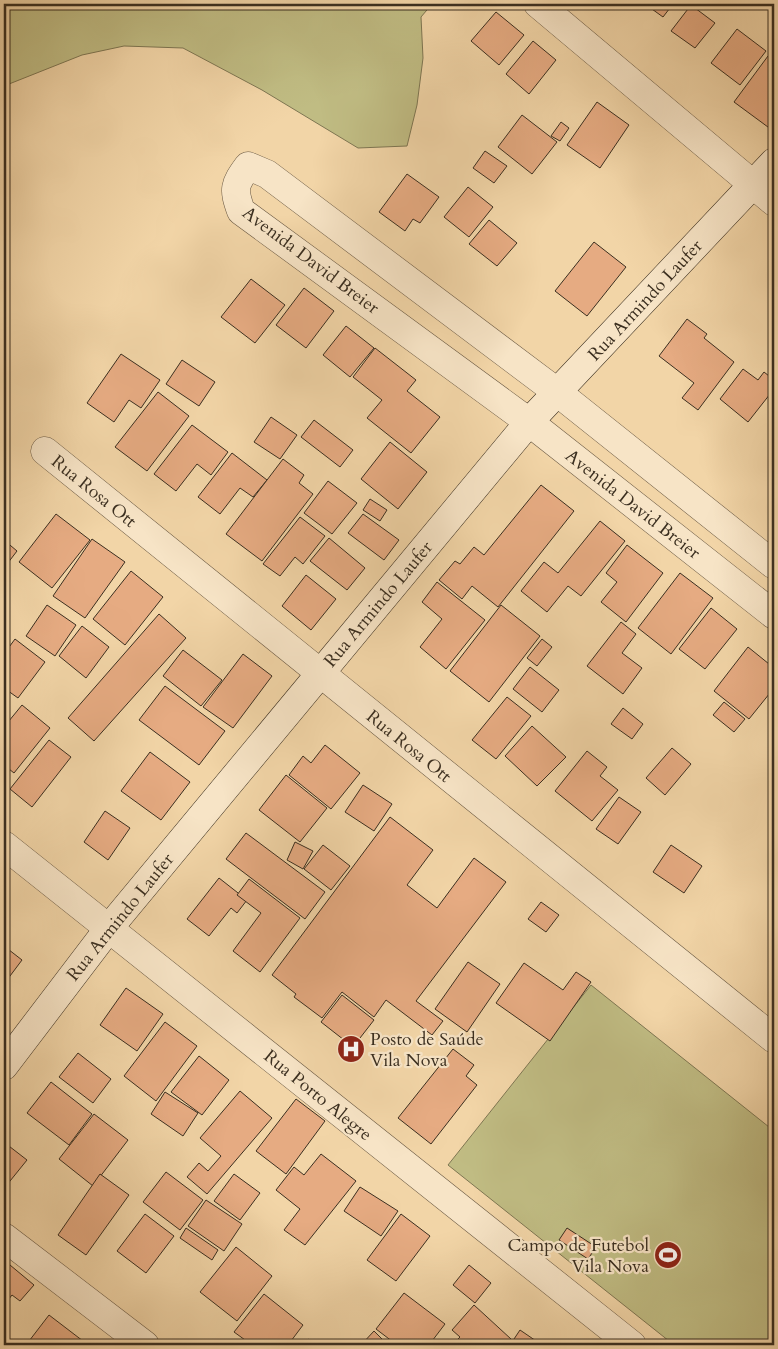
<svg xmlns="http://www.w3.org/2000/svg" width="778" height="1349" font-family="Cardo,serif">
  <style>
    .green { fill: #c0bc83; stroke: #7e7652 }
    .building { fill: #e6ab82; stroke: #3b2f20 }
    .lines { fill: none; stroke-linecap: round; stroke-linejoin: round }
    .street-casing { stroke: #695842; stroke-width: 29 }
    .secondary-casing { stroke: #3b2f20; stroke-width: 29 }
    .street { stroke: #f7e4c6; stroke-width: 28 }
    .secondary { stroke: #f7e4c6; stroke-width: 28 }
    .labels { text-anchor: middle; stroke-width: 4.5; stroke-linejoin: round; paint-order: stroke }
    .street-label { font-size: 18px; fill: #3b2f20; stroke: #f7e4c6 }
    .poi-label { font-size: 18px; fill: #3b2f20; stroke: #f7e4c6; text-anchor: start }
  </style>
  <rect width="100%" height="100%" fill="#f2d5a7"/>
  <filter id="stains"><feTurbulence type="fractalNoise" baseFrequency=".004" numOctaves="4"/><feColorMatrix values="0 0 0 0 .2 0 0 0 0 .09 0 0 0 0 .02 0 0 0 .5 -.17"/></filter>
  <radialGradient id="worn" r=".72"><stop offset=".6" stop-color="#630" stop-opacity="0"/><stop offset="1" stop-color="#630" stop-opacity=".3"/></radialGradient>
  <g class="green">
    <polygon points="4,4 432,4 421,17 423,58 417,105 407,146 358,148 262,90 183,48 124,46 82,55 4,86"/>
    <polygon points="591,985 774,1131 774,1345 674,1345 448,1165"/>
  </g>
  <g class="building">
    <polygon points="645,4 673,4 663,17"/>
    <polygon points="691,5 715,23 695,48 671,31"/>
    <polygon points="496,12 524,35 499,65 471,41"/>
    <polygon points="737,29 766,51 740,85 711,63"/>
    <polygon points="533,41 556,60 529,94 506,74"/>
    <polygon points="768,56 774,60 774,127 772,130 734,102"/>
    <polygon points="597,102 629,125 600,168 567,145"/>
    <polygon points="522,115 557,142 532,174 498,147"/>
    <polygon points="561,122 569,128 560,141 551,136"/>
    <polygon points="485,151 507,166 494,183 473,168"/>
    <polygon points="407,174 439,197 420,223 413,219 405,231 379,212"/>
    <polygon points="468,187 493,207 469,237 444,217"/>
    <polygon points="489,220 517,243 497,266 469,244"/>
    <polygon points="594,242 626,267 587,316 555,291"/>
    <polygon points="251,279 285,305 255,343 221,317"/>
    <polygon points="304,288 334,311 306,348 276,325"/>
    <polygon points="687,319 707,334 704,338 734,362 698,410 682,398 694,383 659,356"/>
    <polygon points="346,326 374,348 350,377 323,355"/>
    <polygon points="375,348 416,380 407,391 440,417 411,453 367,418 382,400 353,377"/>
    <polygon points="121,354 160,380 141,408 129,400 114,422 87,403"/>
    <polygon points="182,360 215,382 199,406 166,384"/>
    <polygon points="743,369 758,380 764,372 774,380 774,389 748,422 720,399"/>
    <polygon points="158,392 189,416 147,471 115,447"/>
    <polygon points="271,417 297,435 280,459 254,442"/>
    <polygon points="314,420 353,450 340,467 301,437"/>
    <polygon points="192,425 228,452 211,475 197,464 176,491 154,474"/>
    <polygon points="390,442 427,472 398,509 361,479"/>
    <polygon points="232,453 267,480 253,497 240,488 220,514 198,497"/>
    <polygon points="283,459 304,475 299,483 313,494 262,561 226,534"/>
    <polygon points="328,481 357,503 332,534 304,513"/>
    <polygon points="541,485 574,511 498,607 472,586 462,599 439,580 455,561 460,564 474,547 484,555"/>
    <polygon points="370,499 387,510 380,521 363,510"/>
    <polygon points="56,514 90,540 52,588 19,562"/>
    <polygon points="363,514 399,540 384,560 348,533"/>
    <polygon points="300,517 325,536 303,564 295,557 280,576 263,564"/>
    <polygon points="600,521 625,541 581,596 568,586 547,612 521,591 544,562 558,573"/>
    <polygon points="329,538 365,568 347,590 310,561"/>
    <polygon points="92,539 125,562 85,618 53,596"/>
    <polygon points="4,540 17,551 4,568"/>
    <polygon points="627,545 663,573 626,622 601,602 617,582 606,573"/>
    <polygon points="131,571 163,597 125,645 93,619"/>
    <polygon points="680,573 713,598 671,654 638,628"/>
    <polygon points="306,575 336,599 311,630 282,606"/>
    <polygon points="437,582 485,620 446,669 420,647 442,619 422,602"/>
    <polygon points="47,605 76,625 55,656 26,636"/>
    <polygon points="501,605 540,636 489,702 450,671"/>
    <polygon points="711,608 737,629 705,669 679,649"/>
    <polygon points="159,614 186,638 94,741 68,718"/>
    <polygon points="621,622 636,634 622,653 642,668 623,694 587,666"/>
    <polygon points="82,626 109,647 86,678 59,656"/>
    <polygon points="15,639 45,662 18,698 4,688 4,654"/>
    <polygon points="542,639 552,647 537,666 527,658"/>
    <polygon points="748,647 774,668 774,688 749,719 714,691"/>
    <polygon points="183,650 222,680 201,706 163,676"/>
    <polygon points="243,654 272,676 233,728 203,707"/>
    <polygon points="530,667 559,690 542,712 513,689"/>
    <polygon points="165,686 225,731 199,765 139,720"/>
    <polygon points="507,697 531,716 496,759 472,740"/>
    <polygon points="724,702 745,719 734,732 713,715"/>
    <polygon points="22,705 50,728 14,773 4,765 4,727"/>
    <polygon points="623,708 643,724 632,739 611,724"/>
    <polygon points="532,726 566,757 537,786 505,756"/>
    <polygon points="49,740 71,757 32,807 10,789"/>
    <polygon points="325,745 360,773 331,809 289,775 303,756 311,763"/>
    <polygon points="672,748 691,764 665,795 646,778"/>
    <polygon points="587,751 607,767 600,776 618,790 592,821 555,791"/>
    <polygon points="150,752 190,782 161,820 121,791"/>
    <polygon points="286,775 327,808 300,842 259,810"/>
    <polygon points="363,785 392,804 374,831 345,812"/>
    <polygon points="619,797 641,812 618,844 596,829"/>
    <polygon points="105,811 130,828 108,860 84,842"/>
    <polygon points="390,817 433,850 407,885 437,908 474,858 506,882 416,1001 443,1021 432,1035 386,1000 374,1017 342,992 322,1018 294,997 296,994 272,975"/>
    <polygon points="246,833 325,892 305,919 226,859"/>
    <polygon points="295,842 313,851 303,869 287,860"/>
    <polygon points="323,845 350,866 331,890 304,869"/>
    <polygon points="671,845 702,866 684,893 653,872"/>
    <polygon points="219,878 247,900 237,913 231,908 209,936 187,919"/>
    <polygon points="249,879 300,918 260,972 233,951 261,913 237,895"/>
    <polygon points="541,902 559,915 546,932 528,919"/>
    <polygon points="4,946 22,960 4,984"/>
    <polygon points="468,962 500,984 467,1032 435,1009"/>
    <polygon points="524,963 563,990 576,972 591,982 550,1041 496,1003"/>
    <polygon points="126,988 163,1014 137,1051 100,1025"/>
    <polygon points="342,995 374,1020 353,1047 321,1022"/>
    <polygon points="165,1022 197,1046 156,1101 124,1076"/>
    <polygon points="453,1049 474,1065 466,1076 477,1085 431,1144 398,1118"/>
    <polygon points="78,1053 111,1079 93,1103 59,1077"/>
    <polygon points="199,1056 229,1080 202,1115 171,1092"/>
    <polygon points="51,1082 92,1114 69,1145 27,1113"/>
    <polygon points="240,1091 272,1118 207,1194 187,1177 199,1163 208,1171 221,1156 200,1138"/>
    <polygon points="165,1092 198,1113 183,1136 151,1114"/>
    <polygon points="296,1099 325,1121 286,1174 256,1151"/>
    <polygon points="94,1114 128,1140 93,1186 59,1159"/>
    <polygon points="5,1143 27,1160 6,1186 4,1184 4,1145"/>
    <polygon points="321,1154 356,1181 305,1245 284,1230 300,1209 276,1190 294,1167 304,1175"/>
    <polygon points="166,1172 203,1200 180,1230 143,1202"/>
    <polygon points="100,1174 129,1195 86,1255 58,1235"/>
    <polygon points="234,1174 260,1193 240,1220 214,1201"/>
    <polygon points="360,1187 398,1211 381,1236 344,1211"/>
    <polygon points="206,1200 242,1224 224,1251 188,1226"/>
    <polygon points="145,1214 174,1236 146,1273 117,1251"/>
    <polygon points="401,1214 430,1236 396,1281 367,1260"/>
    <polygon points="186,1228 218,1250 212,1260 180,1238"/>
    <polygon points="567,1228 596,1247 588,1259 559,1240"/>
    <polygon points="236,1247 272,1276 237,1321 200,1292"/>
    <polygon points="4,1260 34,1285 20,1301 12,1295 4,1305"/>
    <polygon points="469,1265 491,1283 475,1303 453,1285"/>
    <polygon points="404,1293 445,1324 429,1345 397,1345 376,1329"/>
    <polygon points="264,1294 303,1325 288,1345 252,1345 234,1332"/>
    <polygon points="474,1305 511,1339 505,1345 452,1345 460,1337 452,1330"/>
    <polygon points="49,1315 83,1341 80,1345 26,1345"/>
    <polygon points="520,1330 542,1345 510,1345"/>
    <polygon points="374,1331 387,1344 386,1345 361,1345"/>
    <polygon points="4,1336 13,1343 12,1345 4,1345"/>
    <polygon points="308,1339 316,1345 303,1345"/>
  </g>
  <g class="lines">
    <g class="street-casing">
      <g id="street">
        <polyline points="538,4 774,202"/>
        <polyline points="45,451 774,1039"/>
        <path d="M774,565l-217,-173 -290,-218 -19,-8c-14,19 -15,23 -7,45l288,211 245,193"/>
        <polyline points="4,845 632,1345"/>
        <polyline points="4,1237 145,1345"/>
      </g>
    </g>
    <g class="secondary-casing">
      <polyline id="secondary" points="4,1066 109,928 529,422 774,162"/>
    </g>
    <use href="#street" class="street"/>
    <use href="#secondary" class="secondary"/>
  </g>
  <defs>
    <g id="hospital-disc" transform="scale(1.4375)"><circle r="9.5" fill="#8f2418" stroke="#f7e4c6"/><path d="M-5-5h3v3.5h4V-5h3V5h-3V1.5h-4V5h-3Z" fill="#fff"/></g>
    <g id="stadium-disc" transform="scale(1.4375)"><circle r="9.5" fill="#8f2418" stroke="#f7e4c6"/><path d="M0-5a6.5 5 0 1 0 0 10a6.5 5 0 1 0 0-10ZM-3.5-1.8h7v3.6h-7Z" fill="#fff"/></g>
  </defs>
  <g fill-rule="evenodd">
    <use href="#hospital-disc" x="351" y="1049"/>
    <use href="#stadium-disc" x="668" y="1255"/>
  </g>
  <g class="labels">
    <g class="street-label">
      <text transform="translate(311 260) rotate(37)" y="6">Avenida David Breier</text>
      <text transform="translate(645 300) rotate(-47)" y="6">Rua Armindo Laufer</text>
      <text transform="translate(94 491) rotate(39)" y="6">Rua Rosa Ott</text>
      <text transform="translate(633 504) rotate(38)" y="6">Avenida David Breier</text>
      <text transform="translate(378 604) rotate(-50)" y="6">Rua Armindo Laufer</text>
      <text transform="translate(409 746) rotate(39)" y="6">Rua Rosa Ott</text>
      <text transform="translate(120 917) rotate(-51)" y="6">Rua Armindo Laufer</text>
      <text transform="translate(318 1095) rotate(39)" y="6">Rua Porto Alegre</text>
    </g>
    <g class="poi-label">
      <text x="370" y="1045">Posto de Saúde<tspan x="370" dy="21">Vila Nova</tspan></text>
      <text x="649" y="1251" text-anchor="end">Campo de Futebol<tspan x="649" dy="21">Vila Nova</tspan></text>
    </g>
  </g>
  <rect width="778" height="1349" fill="none" stroke="#f2d5a7" stroke-width="20"/>
  <rect x="5" y="5" width="768" height="1339" fill="none" stroke="#3b2f20" stroke-width="2.5"/>
  <rect x="10" y="10" width="758" height="1329" fill="none" stroke="#3b2f20"/>
  <rect width="100%" height="100%" filter="url(#stains)"/>
  <rect width="100%" height="100%" fill="url(#worn)"/>
</svg>
